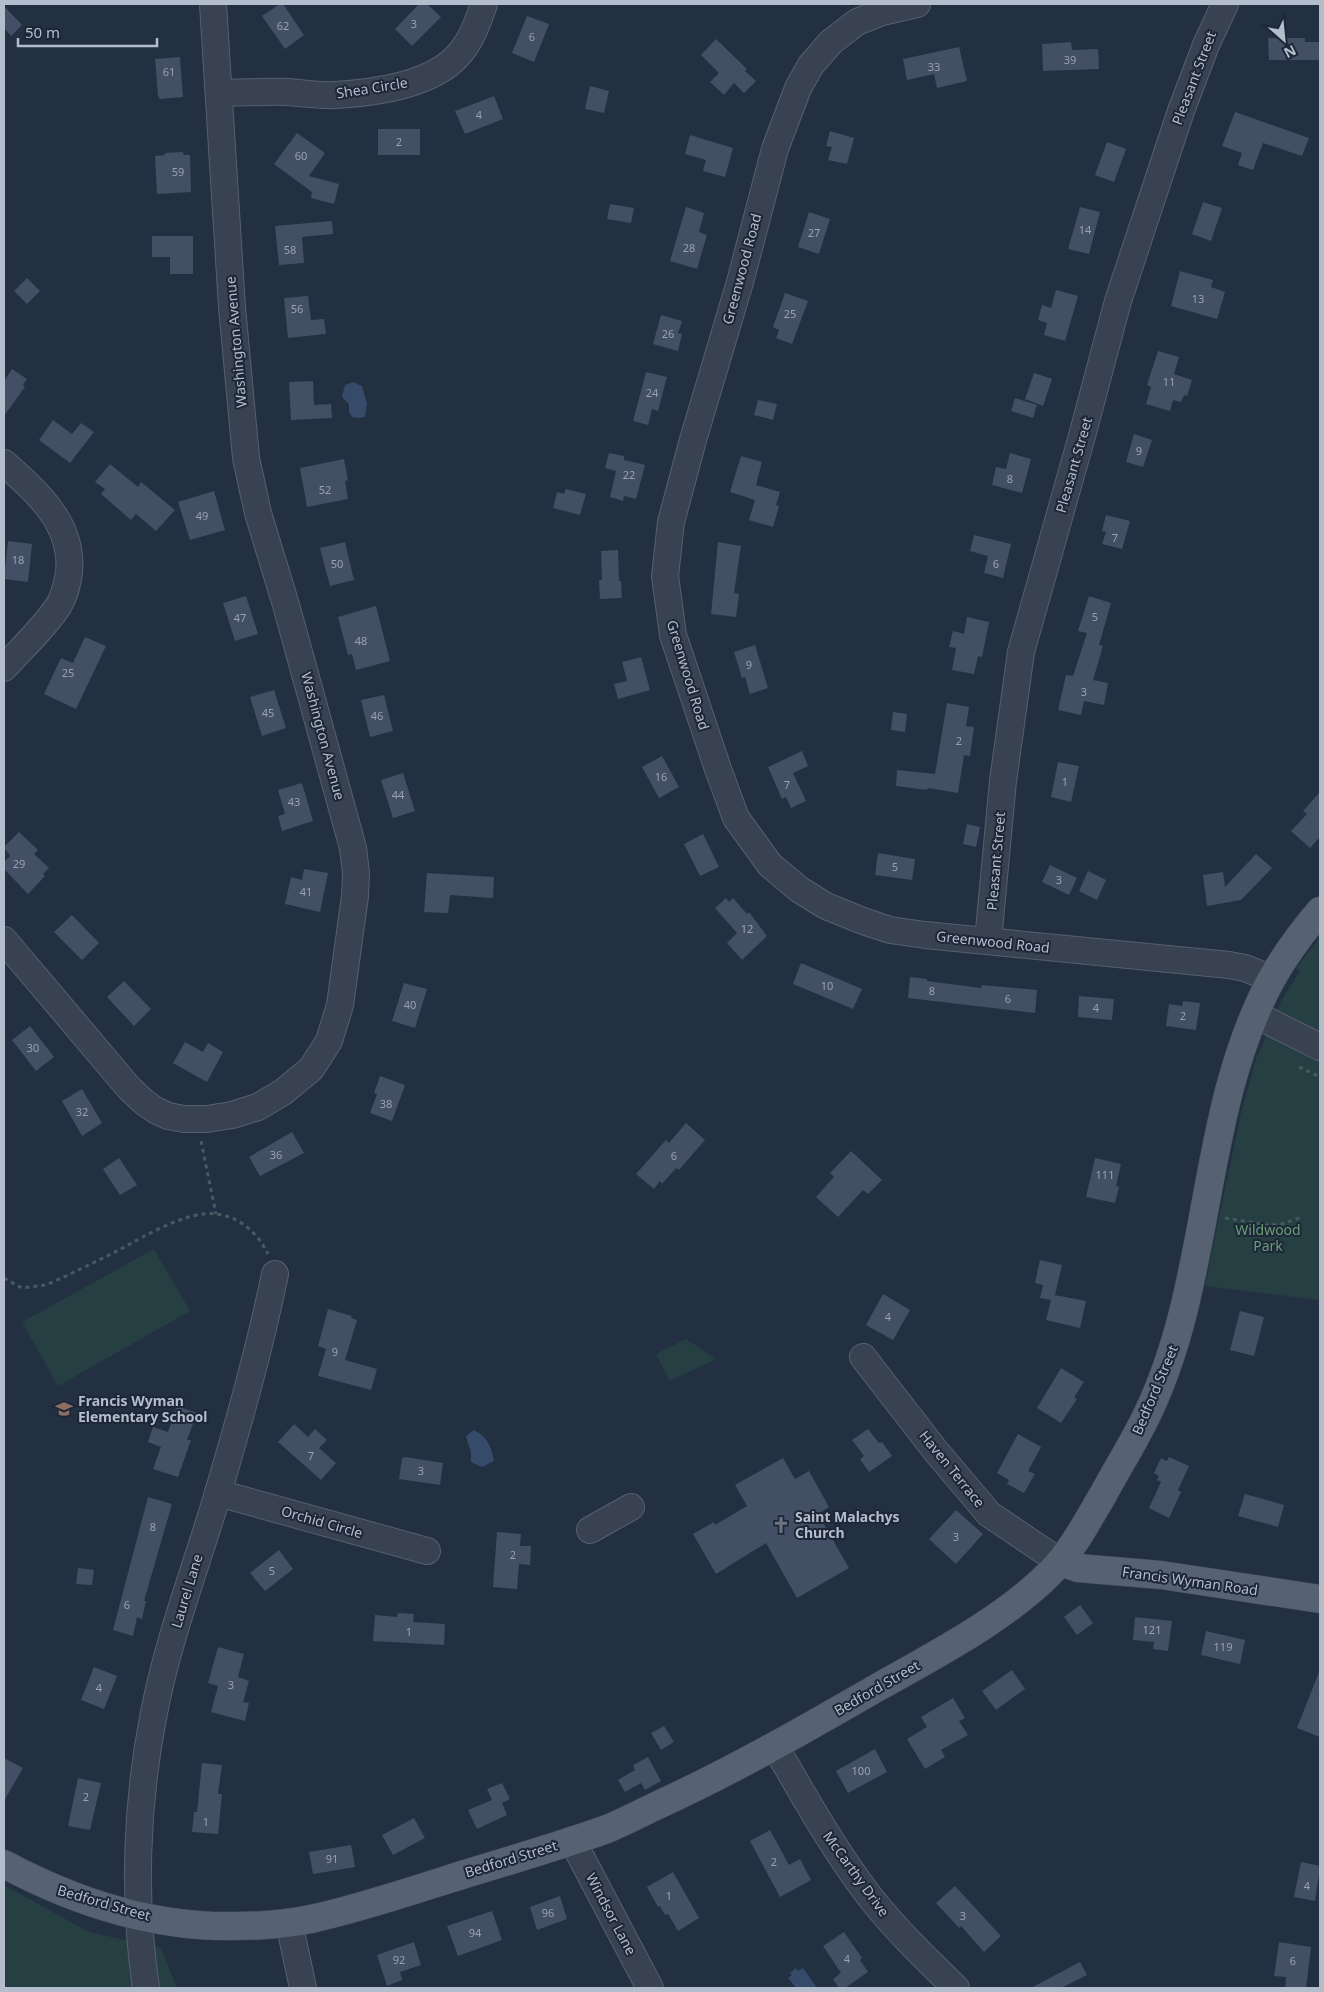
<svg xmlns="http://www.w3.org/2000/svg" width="1324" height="1992" font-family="'Noto Sans',sans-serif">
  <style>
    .green { fill: #253f43 }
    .water { fill: #364a6a }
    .building { fill: #424f64 }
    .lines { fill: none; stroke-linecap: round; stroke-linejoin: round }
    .minor-casing { stroke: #56606f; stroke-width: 28 }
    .major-casing { stroke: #414b5b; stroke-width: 29 }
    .path { stroke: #445c5f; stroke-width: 3; stroke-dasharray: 4 4; stroke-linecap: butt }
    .minor { stroke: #384251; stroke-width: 26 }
    .major { stroke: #566171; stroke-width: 28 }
    .labels { text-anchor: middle; stroke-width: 4; stroke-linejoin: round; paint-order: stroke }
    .number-label { font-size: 11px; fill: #98a2b2 }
    .street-label { font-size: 14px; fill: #b4bdcc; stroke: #1d2737 }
    .park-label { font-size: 14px; fill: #6a9e77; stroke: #1d2737 }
    .poi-label { font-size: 14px; font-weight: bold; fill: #b4bdcc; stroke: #1d2737; text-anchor: start }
  </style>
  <rect width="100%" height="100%" fill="#233042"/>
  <g class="green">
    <polygon points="1320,937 1320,1300 1205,1286 1241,1113 1256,1059 1281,1001 1300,971 1296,968"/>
    <polygon points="154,1249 190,1311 58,1386 22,1322"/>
    <polygon points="686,1339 716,1359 670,1381 656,1354"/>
    <polygon points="4,1885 89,1932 161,1948 177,1988 4,1988"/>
  </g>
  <g class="water">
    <polygon points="353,382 362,386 367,404 365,417 359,418 352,417 349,412 349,404 342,397 345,385"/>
    <path d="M474,1430c14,8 17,16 20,31l-12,6 -11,-5v-9l-5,-17z"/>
    <polygon points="796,1968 798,1971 803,1968 817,1988 796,1988 788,1978 792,1975 790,1973"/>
  </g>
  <g class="building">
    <polygon points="280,4 283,4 304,35 285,49 262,16"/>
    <polygon points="419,4 427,4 441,17 412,46 395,29"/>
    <polygon points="4,6 22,25 11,36 4,28"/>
    <polygon points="527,16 549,24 534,62 512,53"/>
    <polygon points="1268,38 1305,38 1305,42 1320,42 1320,60 1269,60"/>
    <polygon points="716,39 747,69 745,71 756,81 744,93 734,83 724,95 710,82 719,73 701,55"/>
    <polygon points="1071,42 1072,50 1098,49 1099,69 1043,71 1042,44"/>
    <polygon points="959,47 967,81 937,88 934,74 907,80 903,59"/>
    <polygon points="180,57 183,97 160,99 158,96 155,59"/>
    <polygon points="590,86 609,91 604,113 585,109"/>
    <polygon points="494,96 503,119 465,134 455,111"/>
    <polygon points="1235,112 1309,138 1302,156 1263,143 1253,170 1238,165 1242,153 1222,146"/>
    <rect x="378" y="129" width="42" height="26"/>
    <polygon points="830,131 854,138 847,164 828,160 832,147 826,146"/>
    <polygon points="297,133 325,153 309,176 339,184 334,204 311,198 312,192 274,164"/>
    <polygon points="690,135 733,148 725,177 703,171 706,160 685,154"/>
    <polygon points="1107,142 1126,149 1114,182 1095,175"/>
    <polygon points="183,152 184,155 190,155 191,192 157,194 155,156 165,155 165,153"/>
    <polygon points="1203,202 1222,208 1211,241 1192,234"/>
    <polygon points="610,204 634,208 631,223 607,219"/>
    <polygon points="686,207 704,213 699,232 707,235 697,269 670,261"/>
    <polygon points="1080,207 1100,212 1089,254 1068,249"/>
    <polygon points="809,212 830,219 819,254 798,247"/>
    <polygon points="332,221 333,234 302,237 304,263 279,265 275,226"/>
    <polygon points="152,236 193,236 193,274 170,274 170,257 152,257"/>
    <polygon points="1180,271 1213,280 1211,287 1225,292 1217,319 1171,306"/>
    <polygon points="27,278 40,291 27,304 14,291"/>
    <polygon points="1056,290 1078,296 1065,341 1044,335 1047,323 1038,320 1042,305 1051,308"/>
    <polygon points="785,293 808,301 792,344 776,338 779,330 773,327"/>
    <polygon points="308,296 311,320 324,319 326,334 288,338 284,298"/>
    <polygon points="661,315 682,321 678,333 682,334 678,351 653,344"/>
    <polygon points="1158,351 1179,357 1174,374 1192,380 1187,396 1184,395 1181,402 1173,400 1170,411 1146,404 1151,387 1147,385"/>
    <polygon points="12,369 27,379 23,385 25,387 4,416 4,381"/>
    <polygon points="646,372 667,377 658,411 652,409 648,425 633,421"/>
    <polygon points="1034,373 1052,379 1043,406 1025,399"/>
    <polygon points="313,381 314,405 331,404 332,418 291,420 289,382"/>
    <polygon points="1015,398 1037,405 1033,418 1011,411"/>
    <polygon points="758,400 777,404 773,420 754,415"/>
    <polygon points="53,420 72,434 81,423 94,432 70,463 39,440"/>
    <polygon points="1134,434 1152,440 1143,467 1126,462"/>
    <polygon points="609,453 624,456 624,460 645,465 636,499 624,496 623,501 610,497 616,471 605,468"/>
    <polygon points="1010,453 1031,459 1022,493 992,485 996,467 1006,469"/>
    <polygon points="741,456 762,462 756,485 780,492 776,505 779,506 773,527 749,520 755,500 730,492"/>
    <polygon points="344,459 348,480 345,481 348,499 307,507 300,468"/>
    <polygon points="110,464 138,487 141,482 175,510 156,531 136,514 131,520 101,494 105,489 95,482"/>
    <polygon points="566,489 586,494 580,515 553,508 557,492 564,494"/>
    <polygon points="214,491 225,530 190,540 178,502"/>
    <polygon points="1106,515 1130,521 1122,549 1102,544 1106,532 1102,531"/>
    <polygon points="974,535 1011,544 1003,578 984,573 988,556 970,551"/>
    <polygon points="8,541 32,544 28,582 4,579"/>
    <polygon points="345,542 354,580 330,586 320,548"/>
    <polygon points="718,542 741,546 734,593 739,594 736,617 711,614"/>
    <polygon points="618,550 619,581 621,581 622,598 600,599 599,580 602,580 601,551"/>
    <polygon points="246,596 258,634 235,641 223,603"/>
    <polygon points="1089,596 1111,603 1099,645 1103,646 1093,680 1108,683 1104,705 1084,701 1081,715 1058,710 1066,675 1073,676 1087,633 1078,631"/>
    <polygon points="376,606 390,661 356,670 352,654 348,655 338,617"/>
    <polygon points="967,617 989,622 982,657 978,656 974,674 952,670 956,648 949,647 953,631 964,634"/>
    <polygon points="85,637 106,646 76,709 44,694 61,658 73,663"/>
    <polygon points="755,645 768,688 750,694 745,677 742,678 734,652"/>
    <polygon points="641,657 650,690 618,699 614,684 627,681 622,662"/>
    <polygon points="274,690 286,728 262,736 250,697"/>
    <polygon points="384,695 393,731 370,737 361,700"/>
    <polygon points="947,703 969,707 966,726 974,727 970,756 964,755 958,793 928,788 927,790 896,786 897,770 935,774"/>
    <polygon points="893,712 907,714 905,732 891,730"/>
    <polygon points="802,751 808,766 793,773 806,801 791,808 786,797 782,799 768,767"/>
    <polygon points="662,756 679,787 659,798 642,767"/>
    <polygon points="1058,762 1079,766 1071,802 1051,797"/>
    <polygon points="403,773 415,811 393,818 381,780"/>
    <polygon points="302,783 313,821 282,831 278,816 285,814 278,790"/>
    <polygon points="1320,792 1320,837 1310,848 1291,831 1307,814 1303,811"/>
    <polygon points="967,824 980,827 976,847 963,844"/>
    <polygon points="19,832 38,850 34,854 49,868 43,874 45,876 28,894 4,869 4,862 10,856 4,847"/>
    <polygon points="703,834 719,867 700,876 684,844"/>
    <polygon points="878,853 915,859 912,880 875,875"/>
    <polygon points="1256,854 1272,868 1241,900 1207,906 1203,875 1223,872 1225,887"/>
    <polygon points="1050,865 1077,878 1069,895 1042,882"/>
    <polygon points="304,869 328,873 320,912 285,904 291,877 302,880"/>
    <polygon points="1088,871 1106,880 1097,900 1079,891"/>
    <polygon points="427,873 494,877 493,898 450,895 448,913 424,912"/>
    <polygon points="726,898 729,902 733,898 747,914 749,912 767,936 742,960 727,943 737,933 715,908"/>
    <polygon points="72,915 99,943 82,960 54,932"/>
    <polygon points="801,963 862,989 853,1009 793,984"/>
    <polygon points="910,977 927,979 927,981 981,988 982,985 1037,990 1035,1013 908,998"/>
    <polygon points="124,981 151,1009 134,1026 107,997"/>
    <polygon points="404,983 427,989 415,1028 392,1021"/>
    <polygon points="1079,996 1114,999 1112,1020 1078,1017"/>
    <polygon points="1183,1001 1200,1003 1196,1030 1166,1026 1169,1004 1182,1006"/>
    <polygon points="30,1026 54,1057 36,1071 12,1040"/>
    <polygon points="185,1042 203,1052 208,1043 223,1052 207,1082 173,1063"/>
    <polygon points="380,1076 405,1085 392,1121 370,1113 377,1094 374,1093"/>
    <polygon points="82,1089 102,1123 82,1136 62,1101"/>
    <polygon points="686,1123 705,1140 679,1170 676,1168 662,1184 660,1181 654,1189 636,1174 666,1140 669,1143"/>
    <polygon points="292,1132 304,1153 260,1176 249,1157"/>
    <polygon points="851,1151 882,1180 868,1194 863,1190 838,1217 816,1197 834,1177 830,1173"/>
    <polygon points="119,1158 137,1185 120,1195 103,1169"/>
    <polygon points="1095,1158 1121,1164 1116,1186 1119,1187 1115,1203 1086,1197"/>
    <polygon points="1040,1260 1062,1265 1055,1295 1086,1301 1080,1328 1046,1320 1051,1300 1040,1298 1043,1285 1035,1283"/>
    <polygon points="883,1294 910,1310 893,1340 866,1325"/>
    <polygon points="328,1309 352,1316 351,1318 357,1320 345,1360 377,1369 371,1390 318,1376 326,1349 318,1346"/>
    <polygon points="1240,1311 1264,1317 1254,1356 1230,1350"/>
    <polygon points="1061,1368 1084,1382 1074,1397 1077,1399 1061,1423 1037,1408"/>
    <polygon points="177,1406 197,1413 187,1440 191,1440 178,1477 153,1469 161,1447 148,1442 153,1427 168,1432"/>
    <polygon points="294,1424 308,1437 315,1429 327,1440 319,1448 336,1463 321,1480 278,1442"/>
    <polygon points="868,1429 879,1443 882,1442 892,1456 869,1472 860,1459 864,1456 852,1440"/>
    <polygon points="1018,1434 1041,1447 1028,1471 1035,1474 1024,1493 1007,1484 1009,1480 997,1473"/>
    <polygon points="405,1457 443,1463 440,1485 399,1479 402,1458"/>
    <polygon points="1169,1457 1189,1466 1178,1490 1181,1492 1169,1518 1149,1508 1161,1482 1157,1480 1159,1476 1154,1473 1161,1458 1167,1461"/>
    <polygon points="783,1458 795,1479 809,1471 829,1507 818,1514 849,1568 797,1598 766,1543 716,1574 693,1534 714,1522 715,1525 747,1506 735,1485"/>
    <polygon points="1245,1494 1284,1505 1278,1527 1238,1516"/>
    <polygon points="148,1497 172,1504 144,1601 146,1601 142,1619 137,1617 133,1636 113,1630"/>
    <polygon points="956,1510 983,1534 956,1564 929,1539"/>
    <polygon points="497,1532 521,1534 520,1546 531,1546 530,1565 519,1564 517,1589 493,1587"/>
    <polygon points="279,1550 293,1569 265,1591 250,1573"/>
    <polygon points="78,1568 94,1570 92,1585 76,1584"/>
    <polygon points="1080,1605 1093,1623 1077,1635 1064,1617"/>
    <polygon points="398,1613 414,1614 413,1622 445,1624 444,1645 373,1641 375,1615 397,1617"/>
    <polygon points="1135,1617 1172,1621 1168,1651 1153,1649 1154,1642 1133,1640"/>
    <polygon points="1206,1631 1245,1640 1240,1664 1201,1655"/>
    <polygon points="218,1647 244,1654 238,1677 249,1681 243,1702 249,1703 245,1721 211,1712 218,1686 208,1683"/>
    <polygon points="94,1667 117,1676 104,1709 81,1700"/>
    <polygon points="1012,1670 1025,1689 996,1710 982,1691"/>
    <polygon points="1319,1672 1320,1672 1320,1737 1297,1728"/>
    <polygon points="953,1698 965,1718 959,1721 968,1735 941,1750 945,1757 925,1769 907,1739 927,1727 921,1717"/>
    <polygon points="664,1726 674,1742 661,1750 651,1733"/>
    <polygon points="875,1749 887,1772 848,1793 836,1771"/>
    <polygon points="648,1757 661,1781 645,1790 641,1783 625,1792 618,1780 635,1770 633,1765"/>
    <polygon points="4,1758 23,1768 4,1801"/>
    <polygon points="202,1763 222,1765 218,1794 222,1794 218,1834 192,1832 194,1812 197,1812"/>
    <polygon points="78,1778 101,1783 90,1830 68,1826"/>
    <polygon points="502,1783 510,1799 502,1803 507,1815 477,1829 468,1810 492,1800 487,1789"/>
    <polygon points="414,1818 425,1838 393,1855 382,1835"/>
    <polygon points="770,1830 789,1865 800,1859 811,1880 780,1897 750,1841"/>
    <polygon points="351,1845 355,1867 313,1874 309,1852"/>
    <polygon points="1301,1862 1320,1866 1315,1901 1294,1897"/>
    <polygon points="673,1872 699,1918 678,1931 668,1914 665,1915 660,1906 658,1907 647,1887"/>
    <polygon points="955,1886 1001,1936 984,1952 961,1926 959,1928 936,1903"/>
    <polygon points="560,1896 567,1919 537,1930 530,1907"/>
    <polygon points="492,1911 502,1940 458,1956 447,1926"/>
    <polygon points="844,1932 862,1958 860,1960 868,1972 845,1988 839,1988 833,1979 841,1973 823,1946"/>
    <polygon points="414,1942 421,1965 400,1972 402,1980 387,1986 377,1955"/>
    <polygon points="1279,1942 1311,1947 1306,1988 1285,1988 1286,1977 1274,1976"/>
    <polygon points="1080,1962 1087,1975 1061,1988 1031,1988"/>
  </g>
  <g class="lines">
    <g class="minor-casing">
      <g id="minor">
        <polyline points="917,4 882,12 857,22 831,42 811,65 798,88 775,149 740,282 693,440 671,522 665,576 673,635 718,769 736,818 770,865 800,890 826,906 863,921 890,930 925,935 1229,965 1245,968 1272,979"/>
        <path d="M219,93c23,0 46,-2 69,-1 15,1 31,4 46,3 40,-2 101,-10 127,-43 12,-15 17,-31 23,-48"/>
        <path d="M4,463c33,29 70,61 65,110 -2,11 -4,22 -10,32 -15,23 -37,43 -55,63"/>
        <polyline points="4,940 129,1088 144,1102 155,1110 168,1116 184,1119 207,1119 232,1115 258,1107 283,1092 311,1069 329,1041 340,1005 355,896 356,873 353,848 286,605 258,513 246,458 232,307 213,4"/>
        <polyline points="988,941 1003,781 1021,652 1082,436 1118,301 1181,111 1206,45 1225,4"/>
        <polyline points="1256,1015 1320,1047"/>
        <polyline points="863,1357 935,1450 989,1514 1060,1562"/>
        <polyline points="218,1493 427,1551"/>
        <polyline points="590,1530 631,1507"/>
        <path d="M775,1746c30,52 59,104 95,151 26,33 56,62 86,91"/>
        <polyline points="572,1840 650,1988"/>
        <polyline points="289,1922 303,1988"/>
        <path d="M146,1988c-13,-88 -10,-182 7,-270 14,-77 43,-150 65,-225 21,-72 42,-145 57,-219"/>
      </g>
    </g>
    <g class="major-casing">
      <g id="major">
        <polyline points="1060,1562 1078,1568 1161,1575 1320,1599"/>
        <path d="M4,1864c71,38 152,64 233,62 24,0 50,-2 74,-7 46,-10 91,-25 135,-39 54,-17 108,-32 161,-51 17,-7 34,-16 51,-24 74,-34 144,-74 215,-115 60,-34 131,-70 179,-119 21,-22 36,-51 52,-78 10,-19 22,-38 32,-57 79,-141 59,-314 135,-456 14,-25 31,-48 49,-69"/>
      </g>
    </g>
    <g class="path">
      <polyline points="1299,1067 1320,1077"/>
      <polyline points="201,1141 216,1214"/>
      <polyline points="1225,1218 1267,1225 1282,1224 1302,1217"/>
      <path d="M4,1278l18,10 24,-3c25,-11 49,-23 73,-35 24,-13 69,-40 96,-36 24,2 43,19 53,40"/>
    </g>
    <use href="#minor" class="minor"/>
    <use href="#major" class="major"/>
  </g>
  <defs>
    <g id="school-bare" transform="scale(1.35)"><path d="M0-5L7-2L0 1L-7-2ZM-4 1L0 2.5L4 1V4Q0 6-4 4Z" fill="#8d6e63" stroke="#1d2737" stroke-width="2.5" paint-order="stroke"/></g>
    <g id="church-bare" transform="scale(1.35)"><path d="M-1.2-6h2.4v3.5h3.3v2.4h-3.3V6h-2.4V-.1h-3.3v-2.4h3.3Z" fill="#6b7280" stroke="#1d2737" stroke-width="2.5" paint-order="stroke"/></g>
  </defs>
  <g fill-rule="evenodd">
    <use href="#school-bare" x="64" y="1409"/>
    <use href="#church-bare" x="781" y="1525"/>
  </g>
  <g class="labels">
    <g class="number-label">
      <text x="414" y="28">3</text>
      <text x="283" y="30">62</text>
      <text x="532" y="41">6</text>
      <text x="1070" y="64">39</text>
      <text x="934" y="71">33</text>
      <text x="169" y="76">61</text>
      <text x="479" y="119">4</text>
      <text x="399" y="146">2</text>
      <text x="301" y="160">60</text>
      <text x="178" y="176">59</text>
      <text x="1085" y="234">14</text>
      <text x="814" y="237">27</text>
      <text x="689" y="252">28</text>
      <text x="290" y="254">58</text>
      <text x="1198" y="303">13</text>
      <text x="297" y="313">56</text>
      <text x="790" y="318">25</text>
      <text x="668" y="338">26</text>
      <text x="1169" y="386">11</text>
      <text x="652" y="397">24</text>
      <text x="1139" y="455">9</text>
      <text x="629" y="479">22</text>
      <text x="1010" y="483">8</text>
      <text x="325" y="494">52</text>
      <text x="202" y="520">49</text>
      <text x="1115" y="542">7</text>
      <text x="18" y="564">18</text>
      <text x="337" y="568">50</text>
      <text x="996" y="568">6</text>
      <text x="1095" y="621">5</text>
      <text x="240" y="622">47</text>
      <text x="361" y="645">48</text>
      <text x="749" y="669">9</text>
      <text x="68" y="677">25</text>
      <text x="1084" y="696">3</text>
      <text x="268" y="717">45</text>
      <text x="377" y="720">46</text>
      <text x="959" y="745">2</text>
      <text x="661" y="781">16</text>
      <text x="1065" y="786">1</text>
      <text x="787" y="789">7</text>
      <text x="398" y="799">44</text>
      <text x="294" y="806">43</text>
      <text x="19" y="868">29</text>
      <text x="895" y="871">5</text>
      <text x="1059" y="884">3</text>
      <text x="306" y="896">41</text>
      <text x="747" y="933">12</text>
      <text x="827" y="990">10</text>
      <text x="932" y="995">8</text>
      <text x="1008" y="1003">6</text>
      <text x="410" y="1009">40</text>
      <text x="1096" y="1012">4</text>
      <text x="1183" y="1020">2</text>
      <text x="33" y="1052">30</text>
      <text x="386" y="1108">38</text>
      <text x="82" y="1116">32</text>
      <text x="276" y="1159">36</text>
      <text x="674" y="1160">6</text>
      <text x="1105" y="1179">111</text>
      <text x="888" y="1321">4</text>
      <text x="335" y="1356">9</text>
      <text x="311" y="1460">7</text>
      <text x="421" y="1475">3</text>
      <text x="153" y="1531">8</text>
      <text x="956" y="1541">3</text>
      <text x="513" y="1559">2</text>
      <text x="272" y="1575">5</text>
      <text x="127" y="1609">6</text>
      <text x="1152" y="1634">121</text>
      <text x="409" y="1636">1</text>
      <text x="1223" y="1651">119</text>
      <text x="231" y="1689">3</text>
      <text x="99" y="1692">4</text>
      <text x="861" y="1775">100</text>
      <text x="86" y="1801">2</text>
      <text x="206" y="1826">1</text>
      <text x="332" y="1863">91</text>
      <text x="774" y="1866">2</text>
      <text x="1307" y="1890">4</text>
      <text x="669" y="1900">1</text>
      <text x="548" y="1917">96</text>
      <text x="963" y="1920">3</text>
      <text x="475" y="1937">94</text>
      <text x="847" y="1963">4</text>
      <text x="399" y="1964">92</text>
      <text x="1293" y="1965">6</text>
    </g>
    <g class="street-label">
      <text transform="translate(1194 78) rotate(-69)" y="5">Pleasant Street</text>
      <text transform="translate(372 88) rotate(-9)" y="5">Shea Circle</text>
      <text transform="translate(742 269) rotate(-75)" y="5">Greenwood Road</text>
      <text transform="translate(236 342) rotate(-95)" y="5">Washington Avenue</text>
      <text transform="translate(1074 465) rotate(-74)" y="5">Pleasant Street</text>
      <text transform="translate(688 675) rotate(73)" y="5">Greenwood Road</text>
      <text transform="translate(323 736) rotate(75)" y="5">Washington Avenue</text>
      <text transform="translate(996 861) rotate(-85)" y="5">Pleasant Street</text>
      <text transform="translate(993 942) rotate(6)" y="5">Greenwood Road</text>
      <text transform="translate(1155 1390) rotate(-67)" y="5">Bedford Street</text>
      <text transform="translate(952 1469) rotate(51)" y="5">Haven Terrace</text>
      <text transform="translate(322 1522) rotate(16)" y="5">Orchid Circle</text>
      <text transform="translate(1190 1581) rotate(8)" y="5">Francis Wyman Road</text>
      <text transform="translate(187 1591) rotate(-73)" y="5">Laurel Lane</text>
      <text transform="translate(877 1688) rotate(-30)" y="5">Bedford Street</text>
      <text transform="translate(511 1859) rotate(-17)" y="5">Bedford Street</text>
      <text transform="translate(856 1874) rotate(54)" y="5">McCarthy Drive</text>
      <text transform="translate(104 1903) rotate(16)" y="5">Bedford Street</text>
      <text transform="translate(611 1914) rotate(62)" y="5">Windsor Lane</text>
    </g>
    <g class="park-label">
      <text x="1268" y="1235">Wildwood<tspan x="1268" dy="16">Park</tspan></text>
    </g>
    <g class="poi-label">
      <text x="78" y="1406">Francis Wyman<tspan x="78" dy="16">Elementary School</tspan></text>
      <text x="795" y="1522">Saint Malachys<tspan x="795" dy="16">Church</tspan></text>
    </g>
  </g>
  <rect width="1324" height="1992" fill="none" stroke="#b4bdcc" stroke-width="10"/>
  <g transform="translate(1284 40) rotate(153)" stroke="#1d2737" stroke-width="4" paint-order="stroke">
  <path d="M0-4L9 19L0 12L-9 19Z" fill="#b4bdcc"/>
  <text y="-8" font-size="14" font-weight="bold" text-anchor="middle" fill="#b4bdcc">N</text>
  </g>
  <path d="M18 38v8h139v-8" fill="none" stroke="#b4bdcc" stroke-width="2.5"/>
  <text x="25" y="38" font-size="15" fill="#b4bdcc" stroke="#1d2737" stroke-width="4" paint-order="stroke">50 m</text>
</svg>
